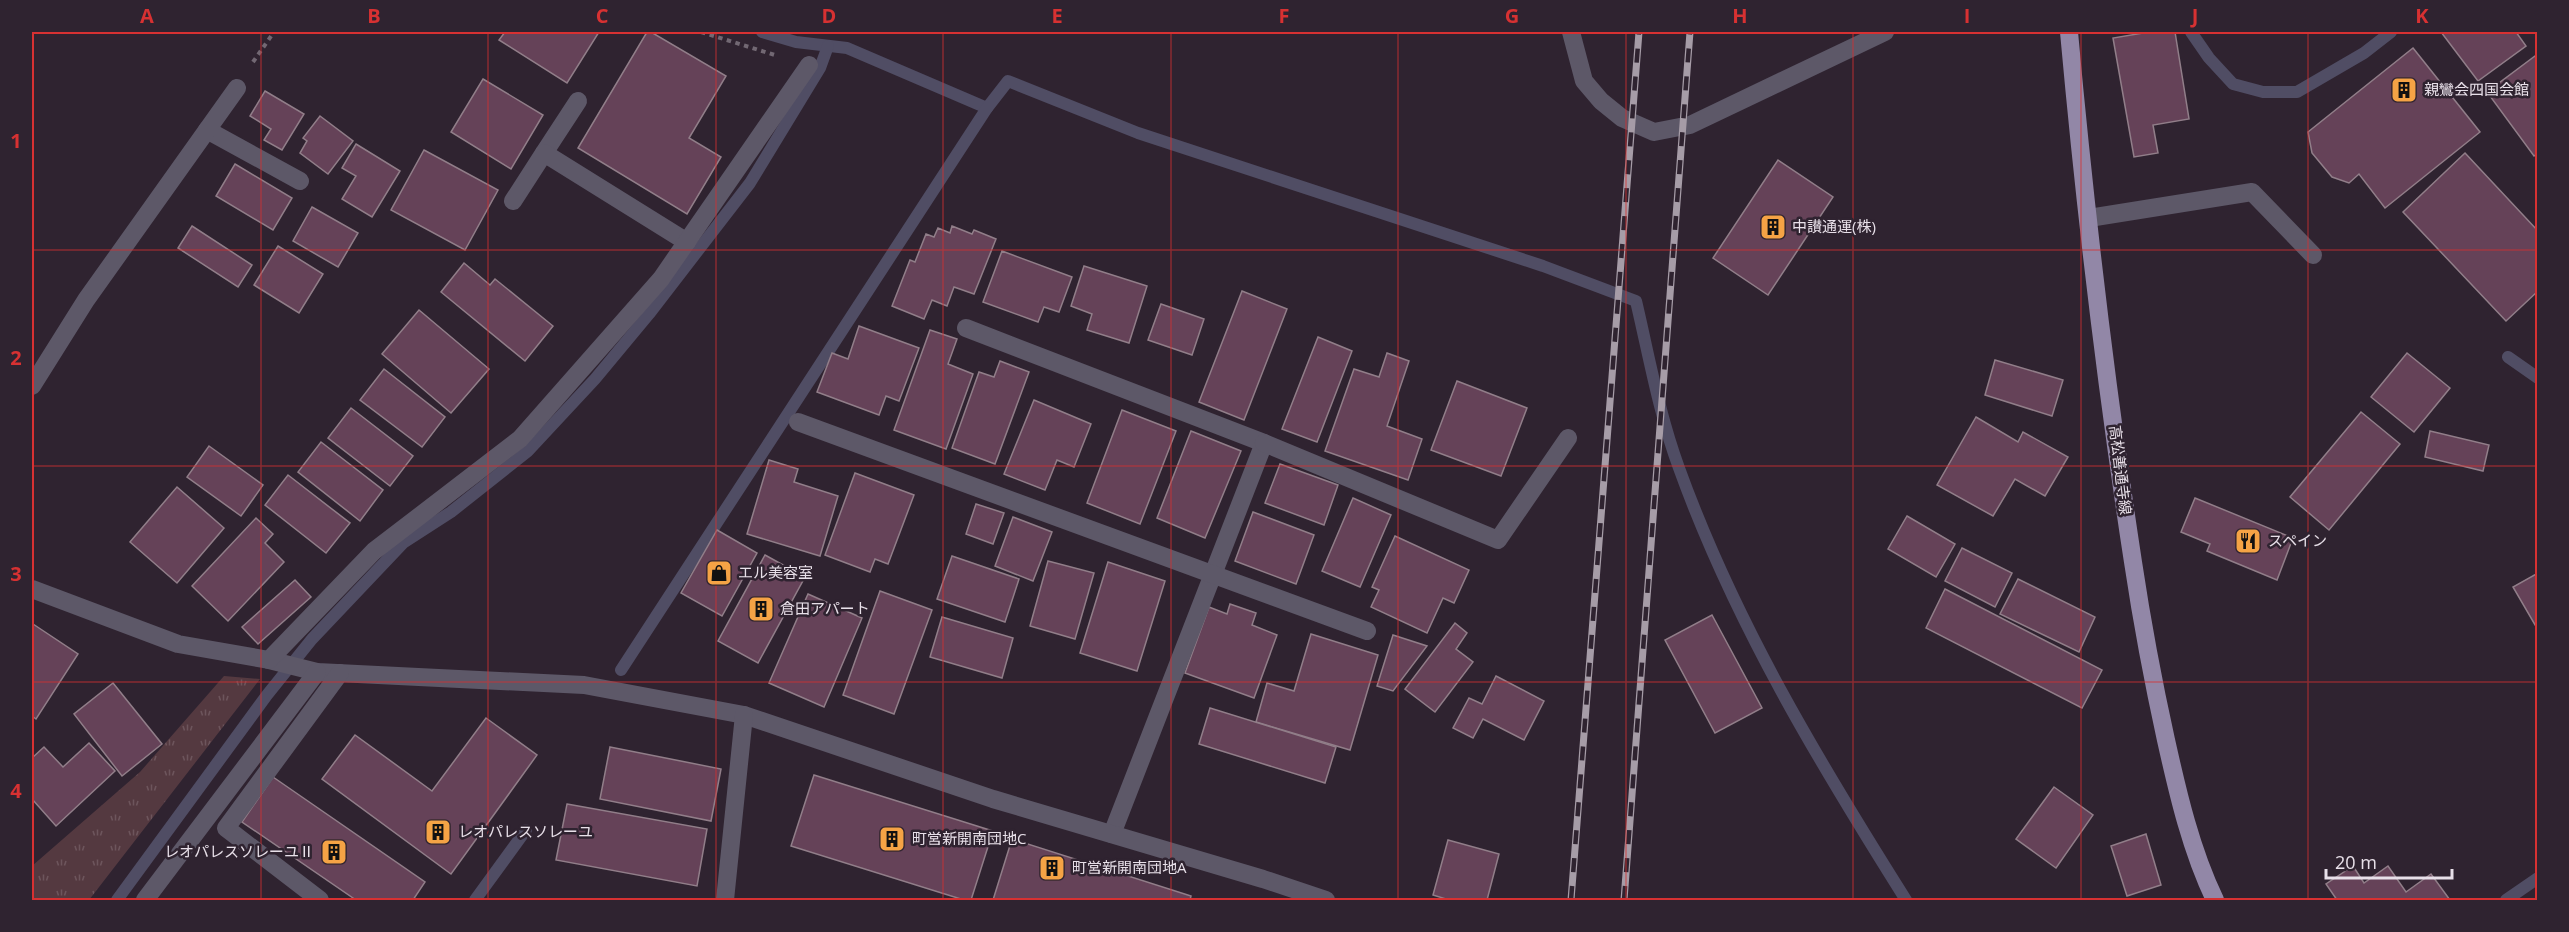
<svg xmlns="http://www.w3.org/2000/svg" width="2569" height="932" font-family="'Open Sans','Noto Sans JP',sans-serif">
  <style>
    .park { fill: url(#park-tufts) }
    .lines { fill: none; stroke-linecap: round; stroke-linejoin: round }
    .stream { stroke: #504d64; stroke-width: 12 }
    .building { fill: #654258; stroke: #917e89; stroke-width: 1.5 }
    .path { stroke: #726873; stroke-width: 4; stroke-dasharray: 4.5 4.5; stroke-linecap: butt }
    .minor { stroke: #5d5868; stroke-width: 18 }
    .major { stroke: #9287a7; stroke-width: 18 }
    .rail-casing { stroke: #a69ca7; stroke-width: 7 }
    .rail { stroke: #2f2330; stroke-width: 4.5; stroke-dasharray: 14; stroke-linecap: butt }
    .grid { fill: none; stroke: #d73132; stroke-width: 1.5; stroke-opacity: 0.55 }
    .labels { text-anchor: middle; stroke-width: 5; stroke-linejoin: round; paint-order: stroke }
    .poi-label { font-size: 15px; fill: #e8e0e9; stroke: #2f2330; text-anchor: start }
    .street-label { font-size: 15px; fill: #e8e0e9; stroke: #2f2330 }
    .neatline { fill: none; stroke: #d73132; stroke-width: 2 }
    .grid-label { font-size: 20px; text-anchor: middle; font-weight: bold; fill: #d73132 }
  </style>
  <defs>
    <pattern id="park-tufts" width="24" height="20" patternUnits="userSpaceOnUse" patternTransform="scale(1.5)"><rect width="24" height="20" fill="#543940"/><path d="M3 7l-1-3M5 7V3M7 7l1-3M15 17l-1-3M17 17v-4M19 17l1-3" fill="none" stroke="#6d555c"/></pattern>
  </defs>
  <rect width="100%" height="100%" fill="#2f2330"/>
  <polygon class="park" points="224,676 260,679 89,900 32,900 32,866 140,772"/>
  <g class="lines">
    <g class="stream">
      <polyline points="762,32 796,42 847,48 987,108"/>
      <polyline points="2191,32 2209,58 2233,84 2263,92 2297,92 2364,53 2391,32"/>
      <polyline points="2508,357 2538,378"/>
      <path d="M621,670l366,-562 21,-27 130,52 405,133 93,35c13,55 23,113 43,167 56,155 140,294 227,432"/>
      <polyline points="117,900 267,695 312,639 403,543 451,512 528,451 595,379 649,314 750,183 820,68 828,46"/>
      <polyline points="475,900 526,830"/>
      <polyline points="2506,900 2538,878"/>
    </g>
  </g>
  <g class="building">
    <polygon points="505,32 599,32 567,83 499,40"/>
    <polygon points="647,32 651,32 726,76 689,138 721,157 687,214 578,148"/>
    <polygon points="2149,32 2175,32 2189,119 2153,125 2158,153 2134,157 2113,38"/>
    <polygon points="2441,32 2516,32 2526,46 2478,81"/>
    <polygon points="2413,48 2480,132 2385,208 2359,174 2349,183 2332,177 2312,153 2308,132"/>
    <polygon points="2535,56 2538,60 2538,153 2534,156 2487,92"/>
    <polygon points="483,79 543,115 511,169 451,132"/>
    <polygon points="265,91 304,114 282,150 264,140 271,129 250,116"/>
    <polygon points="320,116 353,141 328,174 300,153 307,141 303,138"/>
    <polygon points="356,144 400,171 372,217 342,199 356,176 342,168"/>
    <polygon points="424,150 498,190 465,250 391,210"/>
    <polygon points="2465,153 2538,231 2538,291 2506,321 2403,212"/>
    <polygon points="1778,160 1833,197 1768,295 1713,258"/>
    <polygon points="235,164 292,198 273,230 216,196"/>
    <polygon points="312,207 358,233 338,267 293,241"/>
    <polygon points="192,226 252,265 238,287 178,248"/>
    <polygon points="952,226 972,234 974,230 996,239 974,294 954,287 947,306 932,300 924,319 892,306 910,260 915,262 926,234 934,237 938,228 950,233"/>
    <polygon points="278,246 323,274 299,313 254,285"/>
    <polygon points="1002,251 1072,277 1059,312 1044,307 1038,322 983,302"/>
    <polygon points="464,263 490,285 495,279 553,326 525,361 441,292"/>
    <polygon points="1084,266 1147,286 1129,343 1087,330 1092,314 1071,306"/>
    <polygon points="1242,291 1287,309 1244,420 1199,402"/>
    <polygon points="1161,304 1204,319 1192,355 1148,340"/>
    <polygon points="419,310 489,369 451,413 382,354"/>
    <polygon points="859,326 919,348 899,401 886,396 879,415 817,392 832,353 848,359"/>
    <polygon points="930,330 957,339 948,364 973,374 946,449 894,430"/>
    <polygon points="1318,337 1352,351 1317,442 1282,429"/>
    <polygon points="1387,353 1409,361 1387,426 1422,439 1408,480 1325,451 1354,369 1379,377"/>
    <polygon points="2407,353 2450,388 2414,432 2371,397"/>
    <polygon points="1995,360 2063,380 2052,416 1985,395"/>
    <polygon points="1000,361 1029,372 995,464 952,448 979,372 994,377"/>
    <polygon points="384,369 445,417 422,447 360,400"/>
    <polygon points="1457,381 1527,408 1501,476 1431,450"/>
    <polygon points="1034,400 1091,424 1074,467 1057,460 1045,490 1004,474"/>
    <polygon points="351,408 413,456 390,486 328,438"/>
    <polygon points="1122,410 1176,431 1140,524 1087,503"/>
    <polygon points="2361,412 2400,444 2329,530 2290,497"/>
    <polygon points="1976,417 2018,442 2023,432 2068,457 2045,496 2015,479 1993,516 1937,485"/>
    <polygon points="1191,431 1241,451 1205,538 1157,518"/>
    <polygon points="2430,431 2489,445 2483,471 2425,457"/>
    <polygon points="321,442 383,490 360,521 298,472"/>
    <polygon points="209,446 263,485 241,516 187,477"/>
    <polygon points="769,460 798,469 794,482 838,496 820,556 747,534"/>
    <polygon points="1280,464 1338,485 1324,525 1265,503"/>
    <polygon points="855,473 914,495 888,564 875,559 870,572 825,555"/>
    <polygon points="288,475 350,523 326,553 265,505"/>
    <polygon points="177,487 224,528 177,583 130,542"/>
    <polygon points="1353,498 1391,515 1360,587 1322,571"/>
    <polygon points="2195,498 2293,538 2277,580 2207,551 2210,544 2181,532"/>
    <polygon points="976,504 1004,513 993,544 966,534"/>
    <polygon points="1253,512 1314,535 1296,584 1235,561"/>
    <polygon points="1907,516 1955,544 1936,577 1888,549"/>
    <polygon points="1013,517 1052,532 1033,581 995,566"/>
    <polygon points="256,518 273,534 265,543 284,562 228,621 192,586"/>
    <polygon points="717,530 757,553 722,616 681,593"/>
    <polygon points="1395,536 1469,570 1454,603 1443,598 1427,633 1371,607 1379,590 1372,587"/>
    <polygon points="1962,548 2012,573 1995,607 1945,581"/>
    <polygon points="765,555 805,577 758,663 718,641"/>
    <polygon points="952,556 1019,579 1005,622 937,599"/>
    <polygon points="1048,561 1094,573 1075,639 1030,626"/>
    <polygon points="1108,562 1165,581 1137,671 1080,653"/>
    <polygon points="2538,573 2538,630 2513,587"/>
    <polygon points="2018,579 2095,617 2079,652 2000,614"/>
    <polygon points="295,580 311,597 258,644 242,627"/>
    <polygon points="1945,589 2102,670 2082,708 1926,628"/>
    <polygon points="880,591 932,610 894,714 843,695"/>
    <polygon points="808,594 862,618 824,707 769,683"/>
    <polygon points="1230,604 1256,613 1252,625 1277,635 1254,698 1185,673 1209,607 1227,614"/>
    <polygon points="1712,615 1762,708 1715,733 1665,640"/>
    <polygon points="942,617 1013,638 1002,678 930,657"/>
    <polygon points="1455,623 1467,633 1456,649 1473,662 1435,712 1405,689"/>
    <polygon points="33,624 78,654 36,719 32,716"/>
    <polygon points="1311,634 1378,655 1350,750 1256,722 1267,683 1294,691"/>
    <polygon points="1393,635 1427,646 1393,691 1377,686"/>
    <polygon points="1496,676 1544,701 1524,740 1483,719 1473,738 1453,728 1469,698 1482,704"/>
    <polygon points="113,683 162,744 122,776 74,714"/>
    <polygon points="1210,708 1336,747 1325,783 1199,744"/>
    <polygon points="486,718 537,755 451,874 322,779 355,735 432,791"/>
    <polygon points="89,743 115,771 56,826 32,799 32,758 44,747 63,767"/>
    <polygon points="610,747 721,769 711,821 600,799"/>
    <polygon points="814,775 993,831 971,900 964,900 791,846"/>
    <polygon points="273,777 425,882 413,900 356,900 242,822"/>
    <polygon points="2054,787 2093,815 2056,868 2016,839"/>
    <polygon points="567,804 707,829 697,886 556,860"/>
    <polygon points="2146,834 2161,885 2127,896 2111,846"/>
    <polygon points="1012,839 1191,896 1190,900 993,900"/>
    <polygon points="1448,840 1499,854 1487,900 1449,900 1433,895"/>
    <polygon points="2353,866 2364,883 2388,866 2406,892 2431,874 2450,900 2337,900 2326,884"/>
  </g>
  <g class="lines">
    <g class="path">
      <polyline points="701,32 778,56"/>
      <polyline points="253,62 274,32"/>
    </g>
    <g class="minor">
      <polyline points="1571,32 1584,81 1601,101 1622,118 1654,132 1690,125 1885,32"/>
      <polyline points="207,130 300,181"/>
      <polyline points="544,153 578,101"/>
      <polyline points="513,201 544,153 687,242"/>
      <polyline points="2089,218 2252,192 2313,255"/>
      <polyline points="966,328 1264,443 1112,834"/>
      <polyline points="32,386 86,300 237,88"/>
      <polyline points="798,422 1367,631"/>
      <polyline points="1264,443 1498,540 1568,438"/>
      <polyline points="32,589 178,644 269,660 317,672 584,685 744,715 993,799 1263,879 1326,900"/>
      <polyline points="269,660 374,551 520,439 661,279 809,65"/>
      <polyline points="145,900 317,672"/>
      <polyline points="320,900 226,828 340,673"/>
      <polyline points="725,900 744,715"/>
    </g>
    <path class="major" d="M2069,32c16,177 37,354 64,530 9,60 20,119 33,178 12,54 25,110 49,160"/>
    <g class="rail-casing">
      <g id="rail">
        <polyline points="1571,900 1639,32"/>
        <polyline points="1624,900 1690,32"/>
      </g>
    </g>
    <use href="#rail" class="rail"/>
  </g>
  <path class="grid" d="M261,32v868M488,32v868M716,32v868M943,32v868M1171,32v868M1398,32v868M1626,32v868M1853,32v868M2081,32v868M2308,32v868M32,250h2506M32,466h2506M32,682h2506"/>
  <defs>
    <g id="building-square" transform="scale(1.35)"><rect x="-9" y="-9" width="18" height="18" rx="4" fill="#f5a345" stroke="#2f2330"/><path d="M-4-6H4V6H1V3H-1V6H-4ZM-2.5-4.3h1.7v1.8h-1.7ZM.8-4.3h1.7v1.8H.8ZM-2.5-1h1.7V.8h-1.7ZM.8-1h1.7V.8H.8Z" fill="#111"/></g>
    <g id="restaurant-square" transform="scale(1.35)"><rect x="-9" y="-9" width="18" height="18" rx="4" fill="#f5a345" stroke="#2f2330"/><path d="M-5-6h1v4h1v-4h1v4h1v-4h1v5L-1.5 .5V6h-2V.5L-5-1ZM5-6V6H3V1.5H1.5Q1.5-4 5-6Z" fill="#111"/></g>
    <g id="shop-square" transform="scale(1.35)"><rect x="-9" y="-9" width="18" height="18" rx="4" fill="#f5a345" stroke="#2f2330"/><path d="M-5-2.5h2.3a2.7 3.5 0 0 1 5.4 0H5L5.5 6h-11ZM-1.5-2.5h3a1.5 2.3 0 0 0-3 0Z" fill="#111"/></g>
  </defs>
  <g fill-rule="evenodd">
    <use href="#building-square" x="2404" y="90"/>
    <use href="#building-square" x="1773" y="227"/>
    <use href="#restaurant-square" x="2248" y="541"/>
    <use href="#shop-square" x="719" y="573"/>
    <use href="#building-square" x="761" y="609"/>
    <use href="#building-square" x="438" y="832"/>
    <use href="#building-square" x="892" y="839"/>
    <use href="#building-square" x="334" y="852"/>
    <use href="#building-square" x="1052" y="868"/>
  </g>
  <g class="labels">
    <g class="poi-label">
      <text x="2424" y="95">親鸞会四国会館</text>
      <text x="1792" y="232">中讃通運(株)</text>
      <text x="2268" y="546">スペイン</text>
      <text x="738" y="578">エル美容室</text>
      <text x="780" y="614">倉田アパート</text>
      <text x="458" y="837">レオパレスソレーユ</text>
      <text x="912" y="844">町営新開南団地C</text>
      <text x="314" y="857" text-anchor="end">レオパレスソレーユⅡ</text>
      <text x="1072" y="873">町営新開南団地A</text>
    </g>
    <g class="street-label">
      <text transform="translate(2120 470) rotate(83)" y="5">高松善通寺線</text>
    </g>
  </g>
  <rect width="2569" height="932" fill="none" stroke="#2f2330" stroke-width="66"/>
  <path d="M2326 869v9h126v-9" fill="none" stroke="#e8e0e9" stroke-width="3"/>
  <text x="2335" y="869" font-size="18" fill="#e8e0e9" stroke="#2f2330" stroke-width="4.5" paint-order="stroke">20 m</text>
  <rect x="33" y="33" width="2503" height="866" class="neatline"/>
  <g class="grid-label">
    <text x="147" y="23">A</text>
    <text x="374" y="23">B</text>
    <text x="602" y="23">C</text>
    <text x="829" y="23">D</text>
    <text x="1057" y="23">E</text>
    <text x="1284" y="23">F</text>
    <text x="1512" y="23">G</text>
    <text x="1740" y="23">H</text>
    <text x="1967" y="23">I</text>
    <text x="2195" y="23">J</text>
    <text x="2422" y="23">K</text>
    <text x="16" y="148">1</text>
    <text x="16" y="365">2</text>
    <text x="16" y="581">3</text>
    <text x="16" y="798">4</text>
  </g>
</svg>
